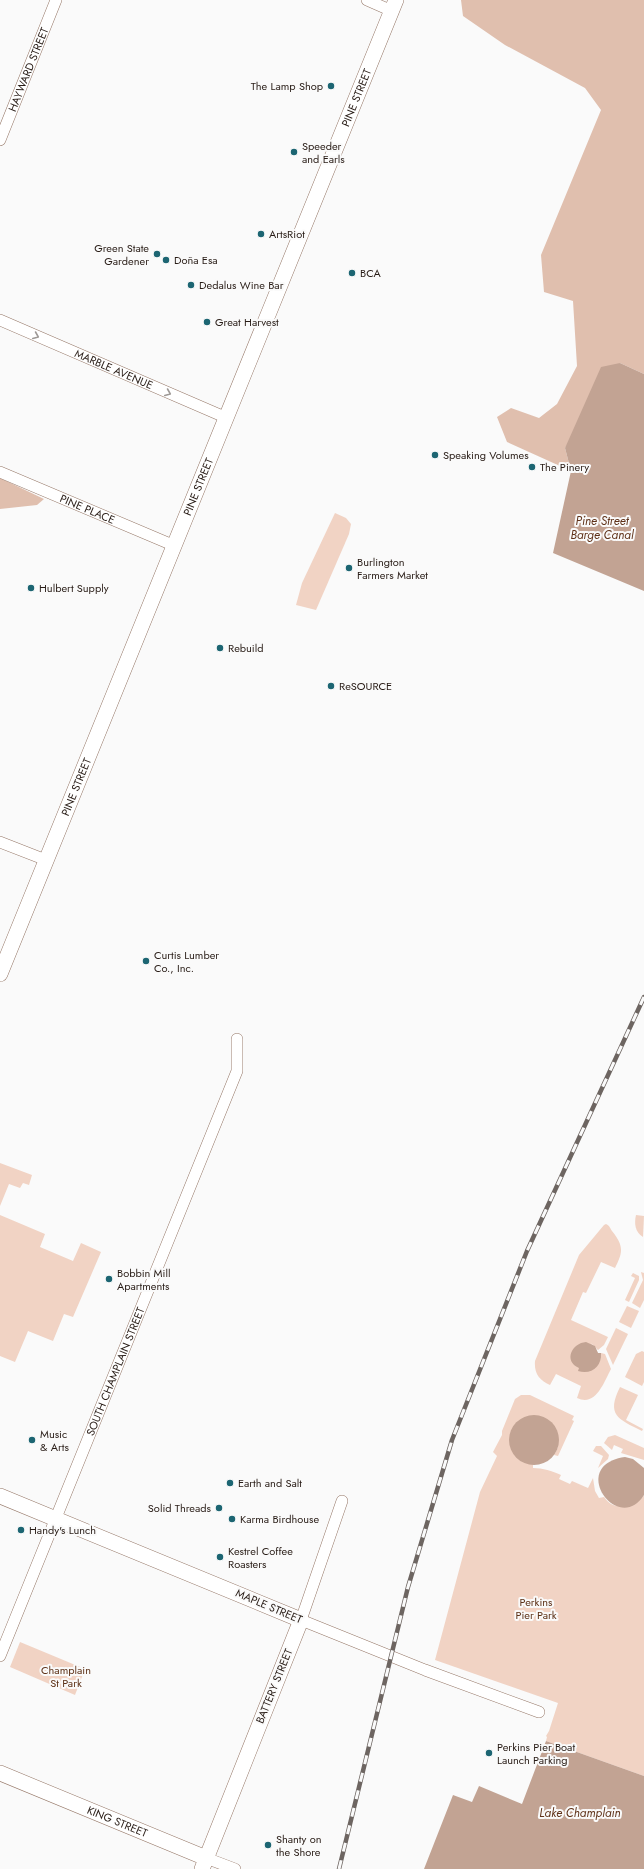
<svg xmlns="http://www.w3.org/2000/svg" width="644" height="1869" font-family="Jost,sans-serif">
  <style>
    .green { fill: #f1d3c4 }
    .forest { fill: #e0bfae }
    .water { fill: #c2a393 }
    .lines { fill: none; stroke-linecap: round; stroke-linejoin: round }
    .street-casing { stroke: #967868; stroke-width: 12 }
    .secondary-casing { stroke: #967868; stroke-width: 16 }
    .street { stroke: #fff; stroke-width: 11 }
    .secondary { stroke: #fff; stroke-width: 15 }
    .rail-casing { stroke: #6d6561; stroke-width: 4.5 }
    .rail { stroke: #fafafa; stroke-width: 3; stroke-dasharray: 9; stroke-linecap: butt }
    .oneway { stroke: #9e9996 }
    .poi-dot { fill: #1c6572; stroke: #fafafa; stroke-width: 1.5 }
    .labels { text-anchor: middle; stroke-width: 4; stroke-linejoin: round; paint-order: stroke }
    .street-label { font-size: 11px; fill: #281c16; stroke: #fafafa }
    .poi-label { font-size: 11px; fill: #281c16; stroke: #fafafa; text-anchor: start }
    .park-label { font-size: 11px; fill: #5d3117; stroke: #fafafa }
    .water-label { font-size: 12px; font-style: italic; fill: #60331a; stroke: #fafafa }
  </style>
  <rect width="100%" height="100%" fill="#fafafa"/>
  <g class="green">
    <polygon points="335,513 346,518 351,524 349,534 316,610 296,605 302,583"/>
    <polygon points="0,1163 32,1175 29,1185 23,1183 20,1188 9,1184 0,1206"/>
    <polygon points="0,1215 45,1234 40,1247 73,1261 81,1243 101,1252 73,1317 64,1314 53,1341 28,1331 15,1362 0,1356"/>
    <path d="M636,1215l8,1 -1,21c-8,-5 -9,-13 -7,-22z"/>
    <path d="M606,1224c4,2 4,4 6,7 12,15 11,21 3,37l-14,-6 -15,31 -3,-1 -12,28 37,17 -4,8 -6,5 -7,-7 10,14v-4l4,1 6,15c-7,13 -15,38 -34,29l4,-12 -25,-12 -6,11c-11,-5 -16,-12 -15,-24l44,-106 25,-30z"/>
    <polygon points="641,1272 644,1273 644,1300 640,1308 632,1303 643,1280"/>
    <polygon points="633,1273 639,1276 639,1280 629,1302 625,1300 635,1278 631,1276"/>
    <polygon points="627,1306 639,1311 631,1328 619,1322"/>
    <polygon points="616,1328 628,1334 613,1365 606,1349"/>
    <polygon points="642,1351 644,1352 644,1382 642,1386 625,1377 636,1354"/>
    <path d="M620,1387l18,8 -12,25 17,9 -1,2c-24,-12 -36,-16 -22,-44z"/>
    <path d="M521,1395h9l44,21 -2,4 2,1 -16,35 -4,-1 4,-8 -35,15 10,2v4c10,0 19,3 28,7l-2,4 11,5 2,-3 16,7 5,-10 2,13 4,7 5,-1c9,12 16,10 29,5 5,-2 8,-2 11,-7v281l-98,-35 1,-4 -1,-1 3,-5 9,-28 -123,-43 45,-168 17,-36 -4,-4 9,-17v-4l13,-32z"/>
    <polygon points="615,1435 644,1448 644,1460 621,1453 623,1449 614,1445 612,1450 604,1443 608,1437"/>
    <polygon points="596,1446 601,1446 609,1455 608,1459 598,1468 603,1456 593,1451"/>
    <polygon points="20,1642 85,1669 75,1695 10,1667"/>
  </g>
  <g class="forest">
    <polygon points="461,0 644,0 644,374 620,363 565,448 571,471 507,442 497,417 511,408 539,418 557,404 577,366 573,301 544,292 541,255 601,110 585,88 505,45 463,16"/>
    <polygon points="0,478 44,499 37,505 0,509"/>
  </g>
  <g class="water">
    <polygon points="620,363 644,374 644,591 553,553 571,471 565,448 601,367"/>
    <path d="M586,1342l9,4 3,7h3c1,14 -10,22 -23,18l1,-3c-16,-7 -7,-25 7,-26z"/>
    <circle cx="534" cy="1440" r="25"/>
    <path d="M625,1457l8,2 11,9v27c-26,41 -77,-30 -19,-38z"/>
    <polygon points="546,1741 644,1776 644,1869 424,1869 453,1795 472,1802 479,1786 522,1804"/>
  </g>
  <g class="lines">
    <g class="street-casing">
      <g id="street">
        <polyline points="367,0 392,11"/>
        <path id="s1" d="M0,140l56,-140"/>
        <path id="s2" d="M0,320l227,98"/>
        <path id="s3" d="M0,472l175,74"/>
        <polyline points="0,842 46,860"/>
        <polyline points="342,1501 301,1620 425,1670 539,1712"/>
        <path id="s4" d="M0,1656l237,-585v-32"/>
        <polyline points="206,1858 235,1869"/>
      </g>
    </g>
    <g class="secondary-casing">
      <g id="secondary">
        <path id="s5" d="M0,974l396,-974"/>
        <polyline points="0,1496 301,1620 202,1869"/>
        <path id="s6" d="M0,1773l206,85"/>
      </g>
    </g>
    <use href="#street" class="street"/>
    <use href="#secondary" class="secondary"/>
    <g class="rail-casing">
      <polyline id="rail" points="339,1869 408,1587 452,1440 527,1251 644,997"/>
    </g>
    <use href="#rail" class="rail"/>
  </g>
  <defs><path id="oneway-chevron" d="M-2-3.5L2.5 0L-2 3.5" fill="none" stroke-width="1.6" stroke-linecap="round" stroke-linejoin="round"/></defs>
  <g class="oneway">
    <use href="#oneway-chevron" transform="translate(36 336) rotate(23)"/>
    <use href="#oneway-chevron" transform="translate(168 393) rotate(23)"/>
  </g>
  <g class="poi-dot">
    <circle cx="331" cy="86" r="4"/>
    <circle cx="294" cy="152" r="4"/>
    <circle cx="261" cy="234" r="4"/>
    <circle cx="157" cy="254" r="4"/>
    <circle cx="166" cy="260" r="4"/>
    <circle cx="352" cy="273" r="4"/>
    <circle cx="191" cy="285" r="4"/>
    <circle cx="207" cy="322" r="4"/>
    <circle cx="435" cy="455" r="4"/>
    <circle cx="532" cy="467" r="4"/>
    <circle cx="349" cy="568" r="4"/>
    <circle cx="31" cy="588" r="4"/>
    <circle cx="220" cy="648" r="4"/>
    <circle cx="331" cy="686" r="4"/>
    <circle cx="146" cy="961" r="4"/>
    <circle cx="109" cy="1279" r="4"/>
    <circle cx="32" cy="1440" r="4"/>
    <circle cx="230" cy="1483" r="4"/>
    <circle cx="219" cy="1508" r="4"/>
    <circle cx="232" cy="1519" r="4"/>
    <circle cx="21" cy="1530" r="4"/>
    <circle cx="220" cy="1557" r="4"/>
    <circle cx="489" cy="1753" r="4"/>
    <circle cx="268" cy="1845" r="4"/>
  </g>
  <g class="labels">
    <g class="street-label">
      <text dy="4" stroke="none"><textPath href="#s1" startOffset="76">HAYWARD STREET</textPath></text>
      <text dy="4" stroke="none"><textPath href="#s5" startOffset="946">PINE STREET</textPath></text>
      <text dy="4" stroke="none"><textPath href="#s2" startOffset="124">MARBLE AVENUE</textPath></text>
      <text dy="4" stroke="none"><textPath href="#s5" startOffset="526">PINE STREET</textPath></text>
      <text dy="4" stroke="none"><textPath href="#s3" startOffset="95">PINE PLACE</textPath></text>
      <text dy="4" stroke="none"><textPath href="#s5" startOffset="202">PINE STREET</textPath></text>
      <text dy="4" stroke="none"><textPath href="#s4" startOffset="307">SOUTH CHAMPLAIN STREET</textPath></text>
      <text transform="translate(269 1606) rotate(23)" y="4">MAPLE STREET</text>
      <text transform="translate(274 1686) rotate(-68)" y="4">BATTERY STREET</text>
      <text dy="4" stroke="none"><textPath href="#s6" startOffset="127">KING STREET</textPath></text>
    </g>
    <g class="poi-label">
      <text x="323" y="90" text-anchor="end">The Lamp Shop</text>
      <text x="302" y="150">Speeder<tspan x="302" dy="13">and Earls</tspan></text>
      <text x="269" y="238">ArtsRiot</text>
      <text x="149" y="252" text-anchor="end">Green State<tspan x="149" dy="13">Gardener</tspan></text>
      <text x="174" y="264">Doña Esa</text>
      <text x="360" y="277">BCA</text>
      <text x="199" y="289">Dedalus Wine Bar</text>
      <text x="215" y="326">Great Harvest</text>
      <text x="443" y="459">Speaking Volumes</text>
      <text x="540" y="471">The Pinery</text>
      <text x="357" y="566">Burlington<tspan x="357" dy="13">Farmers Market</tspan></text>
      <text x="39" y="592">Hulbert Supply</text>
      <text x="228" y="652">Rebuild</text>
      <text x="339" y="690">ReSOURCE</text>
      <text x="154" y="959">Curtis Lumber<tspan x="154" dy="13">Co., Inc.</tspan></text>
      <text x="117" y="1277">Bobbin Mill<tspan x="117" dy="13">Apartments</tspan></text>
      <text x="40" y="1438">Music<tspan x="40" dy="13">&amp; Arts</tspan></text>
      <text x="238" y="1487">Earth and Salt</text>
      <text x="211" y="1512" text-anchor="end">Solid Threads</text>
      <text x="240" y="1523">Karma Birdhouse</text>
      <text x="29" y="1534">Handy's Lunch</text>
      <text x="228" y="1555">Kestrel Coffee<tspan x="228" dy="13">Roasters</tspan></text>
      <text x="497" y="1751">Perkins Pier Boat<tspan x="497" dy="13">Launch Parking</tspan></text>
      <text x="276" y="1843">Shanty on<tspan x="276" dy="13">the Shore</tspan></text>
    </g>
    <g class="park-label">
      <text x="536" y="1606">Perkins<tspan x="536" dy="13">Pier Park</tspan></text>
      <text x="66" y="1674">Champlain<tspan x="66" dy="13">St Park</tspan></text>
    </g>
    <g class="water-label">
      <text x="602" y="525">Pine Street<tspan x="602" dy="14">Barge Canal</tspan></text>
      <text x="580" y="1817">Lake Champlain</text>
    </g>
  </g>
</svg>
